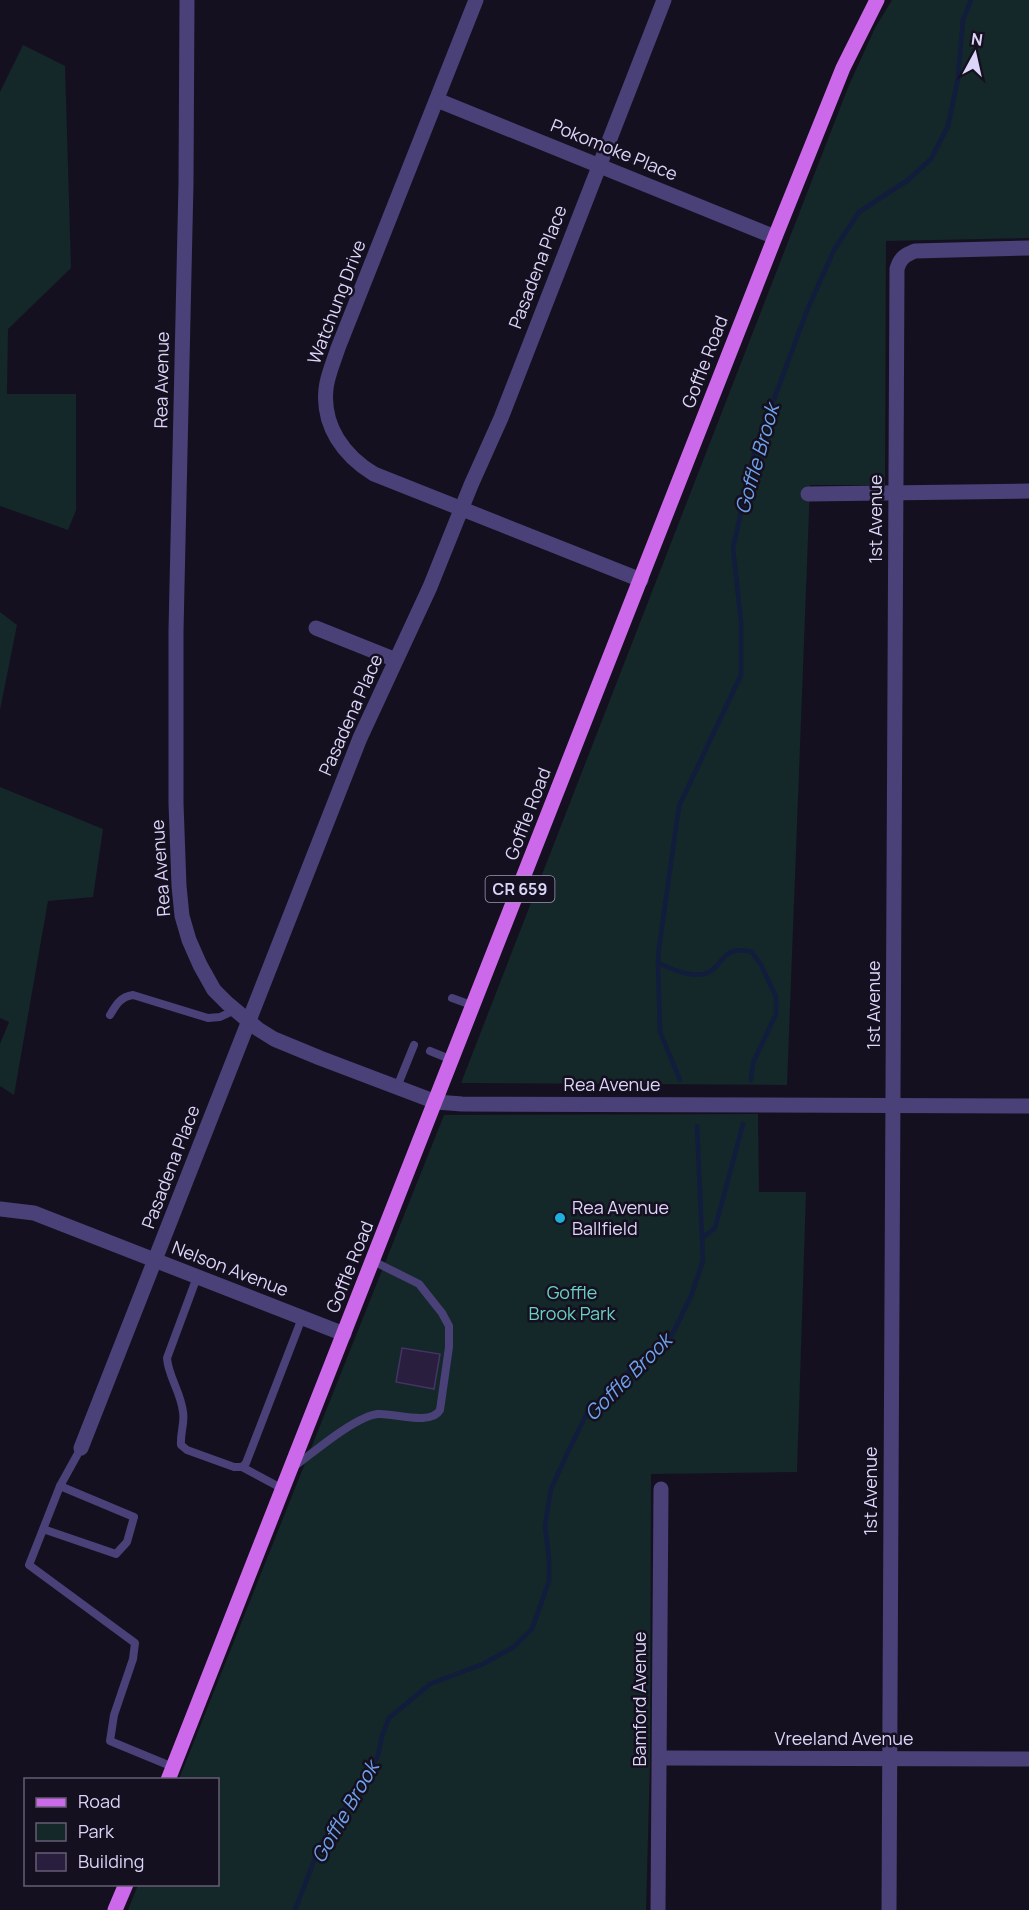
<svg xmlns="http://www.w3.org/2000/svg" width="1029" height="1910" font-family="Manrope,sans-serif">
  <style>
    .green { fill: #142729 }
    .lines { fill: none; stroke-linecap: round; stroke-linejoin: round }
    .stream { stroke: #121c3d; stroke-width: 4.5 }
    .building { fill: #291e3e; stroke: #443367; stroke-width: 1.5 }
    .service { stroke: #4a4178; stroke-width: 8 }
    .minor { stroke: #4a4178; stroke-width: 15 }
    .tertiary { stroke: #4a4178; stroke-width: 15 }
    .primary { stroke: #cc69eb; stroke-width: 15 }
    .poi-dot { fill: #1db0dc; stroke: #15101f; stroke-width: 2 }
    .labels { text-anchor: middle; stroke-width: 5; stroke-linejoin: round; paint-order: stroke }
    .shield { fill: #15101f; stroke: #a199b8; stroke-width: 1.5 }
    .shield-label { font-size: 16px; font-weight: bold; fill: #ddd4f9 }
    .street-label { font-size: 18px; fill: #ddd4f9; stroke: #15101f }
    .poi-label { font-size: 18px; fill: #ddd4f9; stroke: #15101f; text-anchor: start }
    .park-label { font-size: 18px; fill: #6acfc3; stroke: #15101f }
    .water-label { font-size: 20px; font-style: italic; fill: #6fa2ec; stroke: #15101f }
  </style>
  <rect width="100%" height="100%" fill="#15101f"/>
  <g class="green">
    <polygon points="892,0 1029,0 1029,238 886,241 885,485 810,485 787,1085 461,1083 849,85 875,28"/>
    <polygon points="23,45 65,66 71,268 8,329 7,394 76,394 76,510 68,530 0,506 0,92"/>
    <polygon points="0,612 17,625 0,710"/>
    <polygon points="0,787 103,829 93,897 48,901 14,1095 0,1086 0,1044 9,1022 0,1018"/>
    <polygon points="758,1114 759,1192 806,1192 797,1472 651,1474 650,1764 646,1910 128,1910 138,1885 218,1884 218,1780 179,1779 444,1115"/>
  </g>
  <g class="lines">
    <g class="stream">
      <path d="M658,963c15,6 30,14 46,11 19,-4 16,-31 48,-22l9,13 15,32v17l-23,49 -2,17"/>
      <polyline points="680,1080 660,1032 658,963 659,948 679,806 741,675 741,622 733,548 755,450 808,308 834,250 859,212 908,180 931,159 948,126 958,78 963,20 971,0"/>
      <polyline points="702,1238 715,1228 743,1124"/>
      <polyline points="295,1910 319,1848 378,1756 382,1736 389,1718 430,1684 483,1664 515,1646 532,1629 549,1581 549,1559 545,1525 551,1489 567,1454 587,1413 623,1376 670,1339 691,1296 703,1261 697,1126"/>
    </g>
  </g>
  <polygon class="building" points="402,1348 440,1354 434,1389 396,1382"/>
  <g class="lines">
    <g class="service">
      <polyline points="452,998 474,1006"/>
      <path d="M110,1015c6,-10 10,-18 23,-20l75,23 12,-1 15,-7"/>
      <polyline points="430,1051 452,1060"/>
      <polyline points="397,1087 414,1045"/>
      <path d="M197,1277l-30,81c1,18 14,34 16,54 2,11 -3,21 -2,33l6,5 47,17h8l4,-4 56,-145"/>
      <path d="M295,1466c19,-14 61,-50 83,-52 16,-1 53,12 62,-4l9,-63v-21l-7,-13 -23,-29 -46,-23"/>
      <polyline points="242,1467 283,1489"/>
      <polyline points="60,1486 81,1448"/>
      <polyline points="43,1529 116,1554 127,1542 134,1517 60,1486 29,1565 135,1643 133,1659 114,1715 110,1741 173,1767"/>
    </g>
    <g class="minor">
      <path d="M476,0l-138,348c-4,13 -11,28 -12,41 -4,37 18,67 48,85l267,106"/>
      <polyline points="437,100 775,237"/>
      <polyline points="808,494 1029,491"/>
      <polyline points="316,628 396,660"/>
      <polyline points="0,1209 34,1213 344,1334"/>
      <polyline points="81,1448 360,738 430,587 471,485 501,418 664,0"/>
      <polyline points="660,1758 1029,1759"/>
      <polyline points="658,1910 661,1489"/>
      <path d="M889,1910l8,-1641c3,-11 8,-14 18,-18l114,-3"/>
    </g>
    <polyline class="tertiary" points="187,0 186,183 176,631 176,803 179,886 182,916 189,940 200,965 214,990 227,1003 258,1029 274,1039 320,1058 436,1102 462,1104 1029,1106"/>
    <g class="primary">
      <polyline points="168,1780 775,237 843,68 877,0"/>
      <polyline points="115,1910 126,1884"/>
    </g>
  </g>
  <circle class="poi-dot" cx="560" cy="1218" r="6"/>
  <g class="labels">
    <rect class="shield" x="485.5" y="876" width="69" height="26" rx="4.5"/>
    <g class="shield-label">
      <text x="520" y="895">CR 659</text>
    </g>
    <g class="street-label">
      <text transform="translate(614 150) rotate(22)" y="6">Pokomoke Place</text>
      <text transform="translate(538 267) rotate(-69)" y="6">Pasadena Place</text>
      <text transform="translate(337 302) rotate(-69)" y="6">Watchung Drive</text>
      <text transform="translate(705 362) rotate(-69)" y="6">Goffle Road</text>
      <text transform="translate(162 380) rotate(-89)" y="6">Rea Avenue</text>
      <text transform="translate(876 519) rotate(-90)" y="6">1st Avenue</text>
      <text transform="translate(351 715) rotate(-66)" y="6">Pasadena Place</text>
      <text transform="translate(528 814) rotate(-69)" y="6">Goffle Road</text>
      <text transform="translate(161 868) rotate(-94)" y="6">Rea Avenue</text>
      <text transform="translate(874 1005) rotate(-90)" y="6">1st Avenue</text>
      <text x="612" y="1091">Rea Avenue</text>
      <text transform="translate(171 1167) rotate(-69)" y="6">Pasadena Place</text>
      <text transform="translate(350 1267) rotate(-68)" y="6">Goffle Road</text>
      <text transform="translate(230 1269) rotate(21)" y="6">Nelson Avenue</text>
      <text transform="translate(871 1491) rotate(-90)" y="6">1st Avenue</text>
      <text transform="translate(640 1699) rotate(-90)" y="6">Bamford Avenue</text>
      <text x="844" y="1745">Vreeland Avenue</text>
    </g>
    <g class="poi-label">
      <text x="572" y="1214">Rea Avenue<tspan x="572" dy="21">Ballfield</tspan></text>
    </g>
    <g class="park-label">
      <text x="572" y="1299">Goffle<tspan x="572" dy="21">Brook Park</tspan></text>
    </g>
    <g class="water-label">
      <text transform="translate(757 459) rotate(-74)" y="7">Goffle Brook</text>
      <text transform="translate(628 1377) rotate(-45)" y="7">Goffle Brook</text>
      <text transform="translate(345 1812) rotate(-60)" y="7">Goffle Brook</text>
    </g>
  </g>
  <rect x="24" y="1778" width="195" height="108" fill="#15101f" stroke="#655e76" stroke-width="1.5"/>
  <rect x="36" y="1798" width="30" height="9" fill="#cc69eb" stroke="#655e76" stroke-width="1.5"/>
  <text x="78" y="1808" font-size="18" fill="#ddd4f9">Road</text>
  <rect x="36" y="1823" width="30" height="18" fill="#142729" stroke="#655e76" stroke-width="1.5"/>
  <text x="78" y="1838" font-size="18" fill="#ddd4f9">Park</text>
  <rect x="36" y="1853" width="30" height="18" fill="#291e3e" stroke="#655e76" stroke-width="1.5"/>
  <text x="78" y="1868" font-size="18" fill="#ddd4f9">Building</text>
  <g transform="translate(975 54) rotate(8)" stroke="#15101f" stroke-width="4.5" paint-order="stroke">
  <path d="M0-4.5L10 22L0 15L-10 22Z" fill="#ddd4f9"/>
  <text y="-9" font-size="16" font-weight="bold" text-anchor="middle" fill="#ddd4f9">N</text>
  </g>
</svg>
